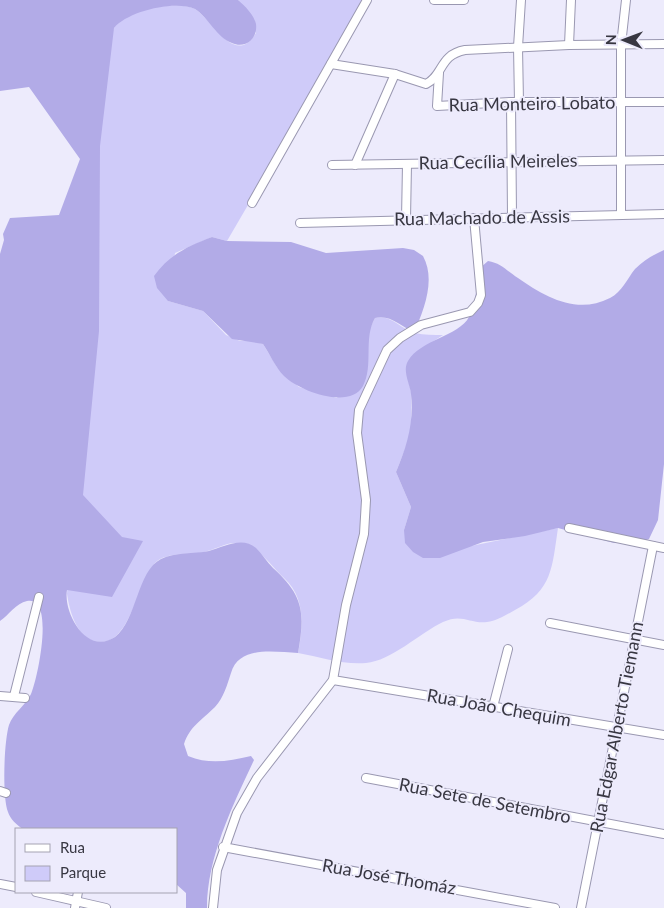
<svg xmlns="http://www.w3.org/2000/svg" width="664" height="908" font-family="Lato,sans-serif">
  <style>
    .green { fill: #cfcbf9 }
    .forest { fill: #b2abe7 }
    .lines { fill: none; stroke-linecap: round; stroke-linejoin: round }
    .street-casing { stroke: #9a98b1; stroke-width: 10 }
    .street { stroke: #fff; stroke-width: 8 }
    .labels { text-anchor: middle; stroke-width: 4; stroke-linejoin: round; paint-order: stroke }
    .street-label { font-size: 18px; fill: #383742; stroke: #edebfc }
  </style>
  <rect width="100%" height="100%" fill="#edebfc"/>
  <path class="green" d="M238,0h134l-10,10 -11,18 -124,213 -15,-4 -37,16 -7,48 35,10 23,24 14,6h12l11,3 14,23 22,20 38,11 31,-57 2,-13 5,-10c16,-4 25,11 40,15 9,2 19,2 28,2l-29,19 -8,16 5,22v35l-2,12 -13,33 15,35 -7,23 67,16 87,-18c-6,39 -5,62 -43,82 -9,5 -18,11 -28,12 -17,2 -25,-9 -44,0 -23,11 -52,39 -77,41 -23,2 -46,-6 -68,-10 5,-26 8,-55 -14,-75 -15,-14 -28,-37 -51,-35 -9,1 -20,7 -29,9 -14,3 -37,0 -48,10 -18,18 -25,79 -54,80 -24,1 -32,-29 -35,-48l18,-296 23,-248c2,-7 3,-16 6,-22 10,-19 64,-28 81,-19 18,11 40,59 61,24z"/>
  <g class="forest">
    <path d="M0,0h238c7,6 16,15 18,24 2,15 -11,25 -24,19 -16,-6 -23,-25 -37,-34 -20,-9 -67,2 -81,19l-14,118 -1,185 -16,164 39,42 21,4 -31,56 -45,-7c-4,23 20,66 48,47 22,-17 22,-66 46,-78 14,-7 33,-5 48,-8 15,-4 33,-15 47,-3 6,6 11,14 17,20 31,28 32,45 25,85 -23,-1 -59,-8 -67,20 -4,12 -7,24 -16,34 -13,13 -25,19 -31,37l4,12c22,9 41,5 63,0l3,4c-21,45 -47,97 -47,148h-21v-15l-10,-9v-55h-153c-6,-4 -13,-10 -15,-17 -6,-15 -4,-71 1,-87 4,-12 17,-20 22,-31 6,-13 25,-99 -4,-93 -11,2 -18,14 -27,20v-367l4,-14 -1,-6 7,-16 49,-3 21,-56 -51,-72 -29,4z"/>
    <path d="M212,237l15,4 64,1 35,11 77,-5 11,2 9,6c13,24 1,53 -9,77 -12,-7 -25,-19 -39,-15 -12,21 -1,47 -12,68 -13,24 -64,5 -79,-10 -9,-9 -14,-22 -21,-32l-31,-5 -29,-28 -35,-10 -11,-13 -3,-12c15,-21 34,-30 58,-39z"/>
    <path d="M664,250v214l-6,56 -9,19 -10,4h-25l-56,-15 -33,8 -42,6 -43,16h-17l-10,-6 -8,-9 -1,-13 7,-23 -15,-35c11,-26 18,-49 15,-78 -1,-10 -9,-23 -3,-33 12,-21 51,-25 61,-44 8,-15 7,-33 11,-49l8,-7c13,2 19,10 30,17 27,19 59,37 92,20 12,-6 17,-19 25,-29 9,-9 18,-14 29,-19z"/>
  </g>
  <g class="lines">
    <g class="street-casing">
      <g id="street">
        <polyline points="434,0 464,0"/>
        <polyline points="569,45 571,0"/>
        <path d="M331,64l64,10 31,10c18,-9 13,-29 39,-34l104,-5 95,-1"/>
        <polyline points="439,73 437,106 511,102 664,102"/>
        <polyline points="511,102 512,217"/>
        <polyline points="519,102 518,47 521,0"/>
        <polyline points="332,165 664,160"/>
        <polyline points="355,165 395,74"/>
        <polyline points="252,203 367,0"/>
        <polyline points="621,215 621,45 626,0"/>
        <polyline points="406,219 407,164"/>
        <polyline points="300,223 664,214"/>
        <polyline points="569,528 664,548"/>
        <polyline points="550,623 664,645"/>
        <polyline points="333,680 664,735"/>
        <polyline points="0,696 25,698"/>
        <polyline points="14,696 39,597"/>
        <polyline points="493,707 508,649"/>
        <polyline points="366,778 664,834"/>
        <polyline points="0,791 6,793"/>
        <polyline points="223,847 555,908"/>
        <polyline points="0,884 16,887"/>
        <polyline points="36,892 106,908"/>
        <polyline points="75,908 78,892"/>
        <polyline points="213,908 217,870 237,813 257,778 333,680 346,605 364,534 366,500 357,433 359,410 387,350 400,338 421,325 470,312 478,303 481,295 474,218"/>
        <polyline points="581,908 653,546"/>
      </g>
    </g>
    <use href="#street" class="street"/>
  </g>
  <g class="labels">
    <g class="street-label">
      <text transform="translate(532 104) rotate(-1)" y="6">Rua Monteiro Lobato</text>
      <text transform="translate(498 162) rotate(-1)" y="6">Rua Cecília Meireles</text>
      <text transform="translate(482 218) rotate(-1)" y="6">Rua Machado de Assis</text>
      <text transform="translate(499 708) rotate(10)" y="6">Rua João Chequim</text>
      <text transform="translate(617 727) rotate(-79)" y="6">Rua Edgar Alberto Tiemann</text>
      <text transform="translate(485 801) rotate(11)" y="6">Rua Sete de Setembro</text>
      <text transform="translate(389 877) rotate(10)" y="6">Rua José Thomáz</text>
    </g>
  </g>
  <rect x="15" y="828" width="162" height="65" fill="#edebfc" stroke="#a5a3b2"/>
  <rect x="25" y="844" width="25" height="8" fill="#ffffff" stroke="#a5a3b2"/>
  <text x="60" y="853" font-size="15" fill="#383742">Rua</text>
  <rect x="25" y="866" width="25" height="15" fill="#cfcbf9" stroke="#a5a3b2"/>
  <text x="60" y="878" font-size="15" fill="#383742">Parque</text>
  <g transform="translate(624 40) rotate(271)" stroke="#edebfc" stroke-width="4" paint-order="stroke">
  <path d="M0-4L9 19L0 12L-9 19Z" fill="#383742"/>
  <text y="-8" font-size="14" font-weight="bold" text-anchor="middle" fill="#383742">N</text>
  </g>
</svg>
